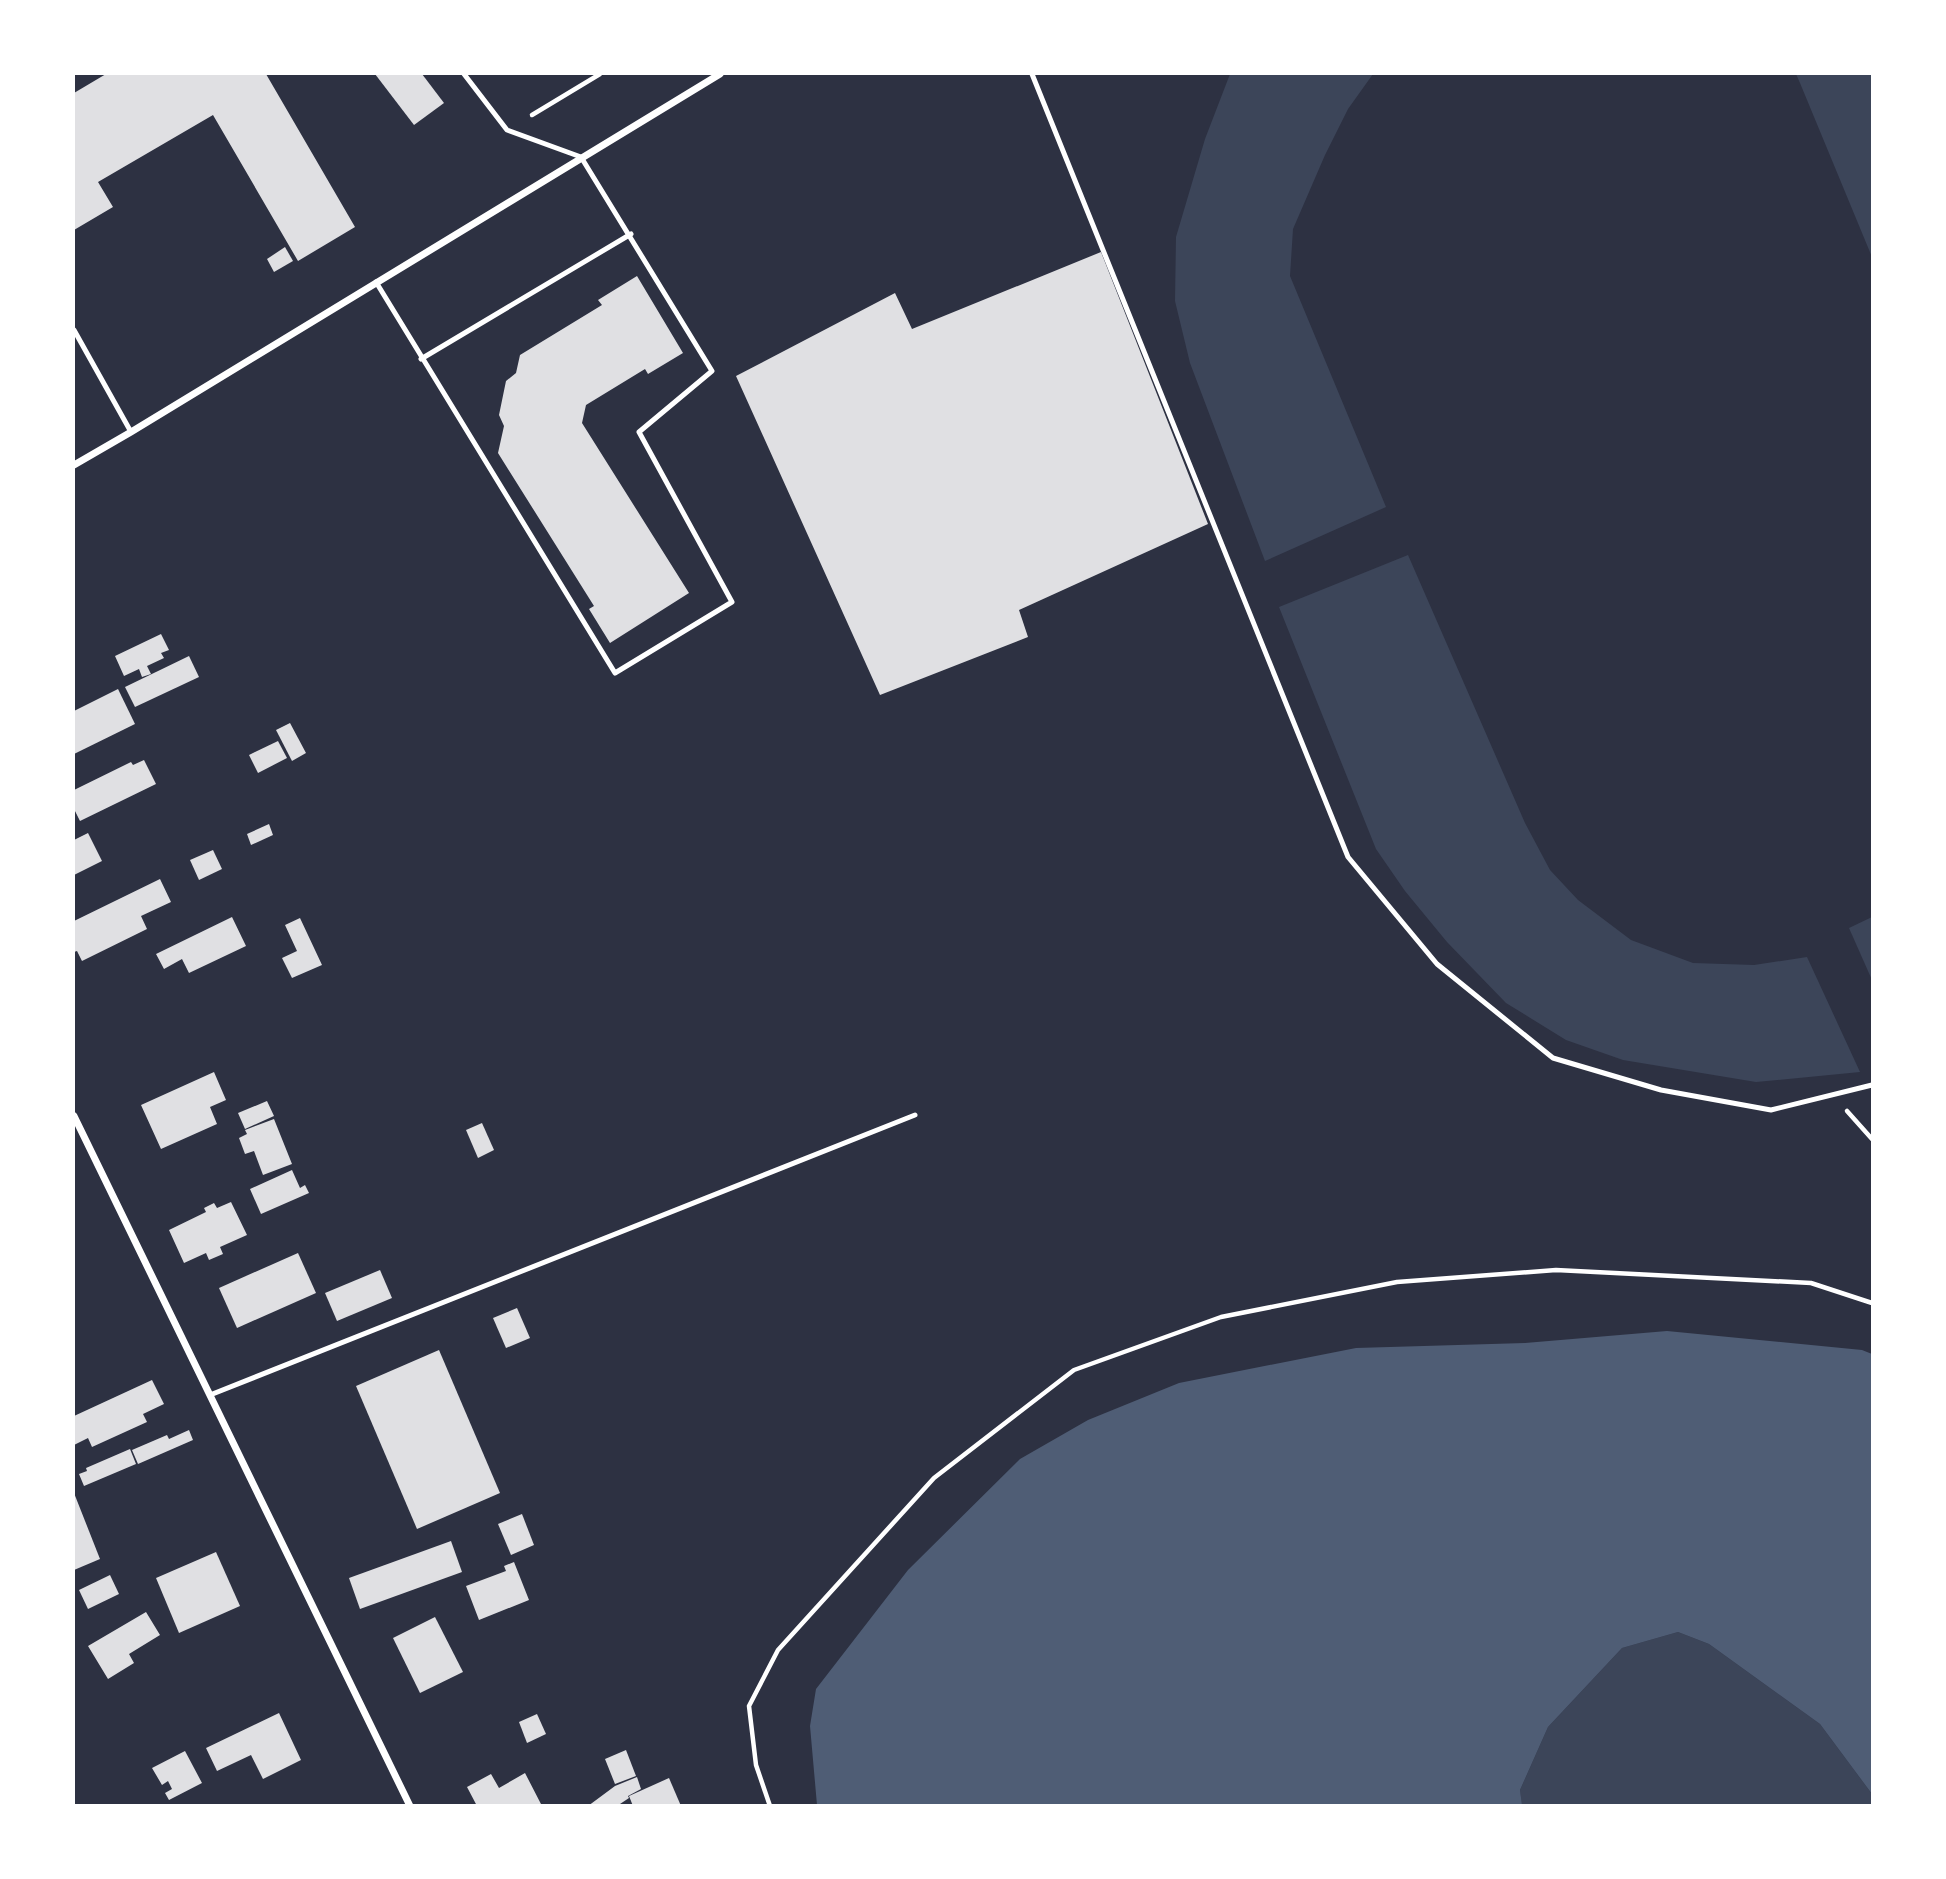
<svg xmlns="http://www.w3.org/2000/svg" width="1946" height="1879" font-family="Lato,sans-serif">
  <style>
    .green { fill: #3c4559 }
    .water { fill: #4f5d75 }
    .building { fill: #e0e0e3 }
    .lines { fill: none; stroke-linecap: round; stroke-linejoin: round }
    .path { stroke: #fff; stroke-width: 4.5 }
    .service { stroke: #fff; stroke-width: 5 }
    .minor { stroke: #fff; stroke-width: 7 }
  </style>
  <rect width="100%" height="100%" fill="#2d3142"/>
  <g class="green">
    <polygon points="1230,74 1373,74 1348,109 1325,155 1293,229 1290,276 1386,507 1265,561 1190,363 1175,301 1176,237 1205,139"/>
    <polygon points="1796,74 1872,74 1872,257 1800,83"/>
    <polygon points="1408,555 1525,823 1550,870 1578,900 1631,940 1693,963 1754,965 1807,957 1860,1072 1756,1082 1623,1060 1566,1040 1506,1003 1447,942 1405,891 1376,849 1279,607"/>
    <polygon points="1872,917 1872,980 1849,928"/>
    <polygon points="1678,1632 1709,1644 1820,1724 1872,1794 1872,1805 1522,1806 1520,1790 1548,1727 1622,1648"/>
  </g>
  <polygon class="water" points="1667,1331 1862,1350 1872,1354 1872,1794 1820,1724 1709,1644 1678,1632 1622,1648 1548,1727 1520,1790 1522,1805 817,1805 810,1726 816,1689 908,1570 1020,1459 1088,1420 1179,1383 1356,1348 1525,1343"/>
  <g class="building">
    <polygon points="106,74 266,74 355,227 298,261 213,115 98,182 113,207 74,230 74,93"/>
    <polygon points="375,74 422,74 444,103 414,125"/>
    <polygon points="285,247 293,261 274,272 267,259"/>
    <polygon points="1101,252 1208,524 1019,610 1028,637 880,695 736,376 895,293 912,329"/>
    <polygon points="637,276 683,353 648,374 645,369 586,405 582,423 689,593 610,643 589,609 594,606 498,453 504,426 499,415 506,381 516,373 520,355 602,305 598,300"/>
    <polygon points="161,634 169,650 161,653 164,658 147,666 151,674 142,677 139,669 124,676 115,656"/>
    <polygon points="189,656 199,677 135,707 125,687"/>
    <polygon points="118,689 135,724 74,754 74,711"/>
    <polygon points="290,723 306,753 292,761 276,730"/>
    <polygon points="278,741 287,758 258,773 249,755"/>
    <polygon points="144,760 156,784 80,821 74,809 74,790 131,762 133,765"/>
    <polygon points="269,824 273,835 251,845 247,834"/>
    <polygon points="88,833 102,861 74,875 74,840"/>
    <polygon points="213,850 222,869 199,880 190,860"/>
    <polygon points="160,879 171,902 141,916 147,929 82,961 77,951 74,952 74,921"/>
    <polygon points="232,917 246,946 189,973 182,959 164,969 156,954"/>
    <polygon points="300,918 322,965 292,978 282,958 297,951 285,925"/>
    <polygon points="214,1072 226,1100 210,1107 217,1124 161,1149 141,1105"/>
    <polygon points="267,1101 274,1116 245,1129 238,1113"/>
    <polygon points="274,1119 292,1164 263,1175 254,1151 245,1154 239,1138 247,1134 245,1130"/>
    <polygon points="482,1123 494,1150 478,1158 466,1130"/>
    <polygon points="292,1170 300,1188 305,1185 309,1193 261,1214 250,1189"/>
    <polygon points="231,1202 247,1235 220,1247 223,1254 209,1260 206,1253 184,1263 169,1230 206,1212 204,1208 214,1203 217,1208"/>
    <polygon points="298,1253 316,1293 237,1328 219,1288"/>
    <polygon points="380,1270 392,1298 337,1321 325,1293"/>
    <polygon points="517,1308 530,1338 506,1348 493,1318"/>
    <polygon points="439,1350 500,1493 417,1529 356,1386"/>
    <polygon points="152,1380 164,1404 143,1414 147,1422 92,1447 88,1438 74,1445 74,1416"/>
    <polygon points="189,1430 193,1440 138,1464 132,1450 167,1435 169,1439"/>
    <polygon points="130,1449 136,1464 84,1486 79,1474 87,1471 86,1468"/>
    <polygon points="74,1493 100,1559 74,1570"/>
    <polygon points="522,1514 534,1545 511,1555 498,1524"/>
    <polygon points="451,1541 462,1572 360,1609 349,1578"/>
    <polygon points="216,1552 240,1606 179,1633 156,1578"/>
    <polygon points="514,1562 529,1600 479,1620 466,1586 506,1571 504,1566"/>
    <polygon points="110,1575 119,1594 88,1609 79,1590"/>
    <polygon points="146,1612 160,1635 129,1654 134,1663 108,1679 88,1646"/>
    <polygon points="435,1617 463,1672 420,1693 393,1638"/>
    <polygon points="279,1713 301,1760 263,1779 251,1755 217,1771 206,1748"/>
    <polygon points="537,1714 546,1734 527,1743 519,1722"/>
    <polygon points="626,1750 636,1776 615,1784 605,1759"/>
    <polygon points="185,1751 202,1783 169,1800 165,1793 172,1789 168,1781 162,1785 152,1768"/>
    <polygon points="525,1773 542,1806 477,1806 467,1787 491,1774 499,1788"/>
    <polygon points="637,1777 641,1789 628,1796 629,1798 617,1806 588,1806 615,1786"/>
    <polygon points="669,1778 681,1806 633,1806 629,1796"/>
  </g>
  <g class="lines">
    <g class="path">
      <polyline points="532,115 600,74"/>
      <polyline points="1847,1111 1872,1139"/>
      <polyline points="770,1806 756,1765 749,1706 778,1650 934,1478 1074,1370 1221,1317 1397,1282 1556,1270 1811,1283 1872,1303"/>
    </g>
    <g class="service">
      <polyline points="1032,74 1348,857 1437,964 1553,1058 1661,1090 1771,1110 1872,1085"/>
      <polyline points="376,282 615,673 732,602 639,432 712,371 581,157 507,130 464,74"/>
      <polyline points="74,330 131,432"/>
      <polyline points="421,359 631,234"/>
      <polyline points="210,1395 915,1115"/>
    </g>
    <g class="minor">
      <polyline points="74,465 131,432 720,74"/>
      <polyline points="74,1116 410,1806"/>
    </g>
  </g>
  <rect width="1946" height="1879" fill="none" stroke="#ffffff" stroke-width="150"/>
</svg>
